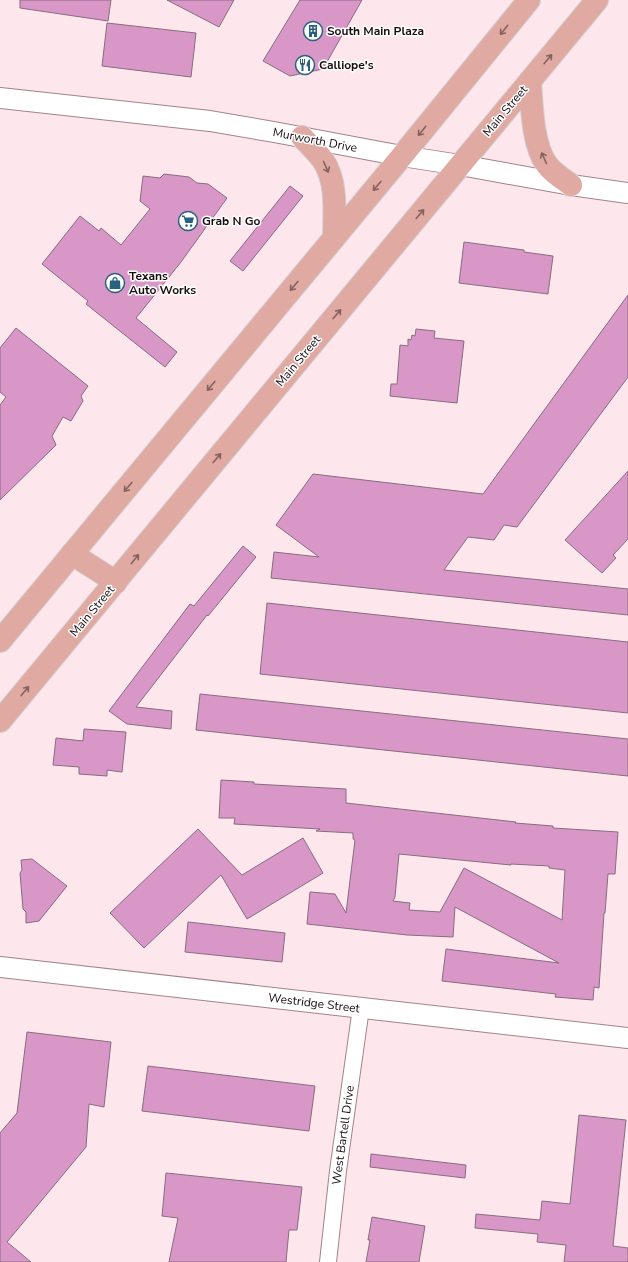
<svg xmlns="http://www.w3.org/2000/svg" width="628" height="1262" font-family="'Nunito Sans',sans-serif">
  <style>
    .building { fill: #d997c8; stroke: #876c7f; fill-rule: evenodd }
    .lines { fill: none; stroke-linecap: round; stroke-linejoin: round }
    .minor-casing { stroke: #a4828a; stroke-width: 18 }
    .tertiary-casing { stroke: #a4828a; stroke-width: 22 }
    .primary-casing { stroke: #d1cecf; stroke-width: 24 }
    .minor { stroke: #fff; stroke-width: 16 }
    .tertiary { stroke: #fff; stroke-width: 20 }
    .primary { stroke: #e0a9a1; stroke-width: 22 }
    .oneway { stroke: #86625f }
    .labels { text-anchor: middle; stroke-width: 3; stroke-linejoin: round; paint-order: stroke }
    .poi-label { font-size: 12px; font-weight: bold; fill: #180c0f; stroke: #fff; text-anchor: start }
    .street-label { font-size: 12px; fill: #180c0f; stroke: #fff }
  </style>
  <rect width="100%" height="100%" fill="#fee7ec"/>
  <g class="building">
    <polygon points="20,0 111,0 108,21 20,8"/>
    <polygon points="167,0 234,0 219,27"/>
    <polygon points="300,0 362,0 323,69 290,76 263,61"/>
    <polygon points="107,23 196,33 191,77 102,66"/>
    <polygon points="164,174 189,177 197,183 208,184 227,198 181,262 136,318 177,352 165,367 86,304 88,301 42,264 80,216 99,231 101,228 121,245 150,209 140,201 143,176 160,178"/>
    <polygon points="290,186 303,196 243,271 230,261"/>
    <polygon points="464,242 524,250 524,252 553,256 548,294 459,283"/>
    <polygon points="628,295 628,377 517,527 504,525 494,540 468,537 444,570 628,589 628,615 271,578 274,552 319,557 276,525 313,474 483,494"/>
    <polygon points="16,328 88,386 81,396 83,401 71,421 63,417 52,436 56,445 0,500 0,405 6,397 0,392 0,348"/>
    <polygon points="416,329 435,331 434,338 464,341 457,403 390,396 391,384 397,384 400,345 408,346 408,339 411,340 412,335 415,336"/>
    <polygon points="628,471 628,539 613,555 616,558 602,573 565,540"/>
    <polygon points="243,546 256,557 208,616 207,615 136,707 172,711 171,729 127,724 109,711 190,604 194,606"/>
    <polygon points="267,603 628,642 628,713 260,674"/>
    <polygon points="200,694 628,739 628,776 196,730"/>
    <polygon points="84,729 126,732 122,772 107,770 107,776 79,774 79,767 53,765 56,738 83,741"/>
    <path d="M221,780l33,2v2l92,5v14l170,19 -1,1 38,3v2l65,4 -3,42h-7l-3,39h-1l-5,75 -5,-1 -1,13 -38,-3 1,-3 -114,-13 4,-32 113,14 -104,-56 -2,30 -46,-2 -100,-11 3,-32 25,2 11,19 9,-73 -2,-1v-6l-37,-2 4,-2 -86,-5 1,-6h-16zM399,854l112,11v-1l38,2v2l16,2 -3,50 -98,-52 -24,44 -31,-2 1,-7 -17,-2 2,-4z"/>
    <polygon points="198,829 242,875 303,838 323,873 247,919 221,875 144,948 110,913"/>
    <polygon points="32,859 67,886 39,921 26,923 26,912 23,909 20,873 22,870 21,860"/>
    <polygon points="188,922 285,933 282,962 185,952"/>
    <polygon points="27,1032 111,1042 104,1107 89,1104 86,1147 7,1242 31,1262 0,1262 0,1133 17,1113"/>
    <polygon points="148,1066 315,1086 309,1131 142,1111"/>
    <polygon points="579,1115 626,1120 613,1246 628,1248 628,1262 564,1262 566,1245 537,1242 538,1234 475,1228 476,1214 540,1220 542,1201 570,1204"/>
    <polygon points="371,1154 466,1165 465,1178 370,1167"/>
    <polygon points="166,1173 302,1187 297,1230 289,1230 286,1262 169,1262 178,1218 162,1216"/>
    <polygon points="372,1217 425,1226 419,1262 366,1262 370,1240 368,1240"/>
  </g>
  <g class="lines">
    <g class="minor-casing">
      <polyline id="minor" points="328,1262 338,1171 361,1008"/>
    </g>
    <g class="tertiary-casing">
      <g id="tertiary">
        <polyline points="0,98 210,121 274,132 402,156 460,165 571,185 628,193"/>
        <polyline points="0,967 628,1038"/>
      </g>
    </g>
    <g class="primary-casing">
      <g id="primary">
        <path d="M530,81c2,25 2,63 17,84 5,7 17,15 24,20"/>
        <path d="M302,137c7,7 15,15 21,23 15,23 11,53 11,78"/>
        <polyline points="72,554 116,582"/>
        <polyline points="0,641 402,156 529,0"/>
        <polyline points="0,721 597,0"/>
      </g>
    </g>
    <use href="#minor" class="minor"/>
    <use href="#tertiary" class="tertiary"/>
    <use href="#primary" class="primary"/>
  </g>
  <defs><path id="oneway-shaft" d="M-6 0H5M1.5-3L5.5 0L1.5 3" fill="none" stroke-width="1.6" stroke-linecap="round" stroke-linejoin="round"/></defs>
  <g class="oneway">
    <use href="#oneway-shaft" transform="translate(504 30) rotate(129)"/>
    <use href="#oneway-shaft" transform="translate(548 59) rotate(-50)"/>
    <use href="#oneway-shaft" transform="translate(422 131) rotate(129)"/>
    <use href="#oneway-shaft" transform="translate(544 158) rotate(-114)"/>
    <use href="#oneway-shaft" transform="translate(326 167) rotate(66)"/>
    <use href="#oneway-shaft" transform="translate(377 186) rotate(130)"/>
    <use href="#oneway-shaft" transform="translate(420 214) rotate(-50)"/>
    <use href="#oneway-shaft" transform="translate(294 286) rotate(130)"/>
    <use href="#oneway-shaft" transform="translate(337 314) rotate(-50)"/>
    <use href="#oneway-shaft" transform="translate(211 386) rotate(130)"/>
    <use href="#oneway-shaft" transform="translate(217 458) rotate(-50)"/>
    <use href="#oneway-shaft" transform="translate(128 487) rotate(130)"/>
    <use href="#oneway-shaft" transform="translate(135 559) rotate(-51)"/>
    <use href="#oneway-shaft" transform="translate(25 691) rotate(-50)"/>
  </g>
  <defs>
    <g id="building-ring" transform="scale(1)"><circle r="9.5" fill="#fff" stroke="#29627c" stroke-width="1.5"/><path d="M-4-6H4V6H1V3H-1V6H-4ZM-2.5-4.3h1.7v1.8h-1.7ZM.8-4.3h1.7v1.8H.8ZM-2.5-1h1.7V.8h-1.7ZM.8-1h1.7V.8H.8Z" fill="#29627c"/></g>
    <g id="restaurant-ring" transform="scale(1)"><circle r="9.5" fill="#fff" stroke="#29627c" stroke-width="1.5"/><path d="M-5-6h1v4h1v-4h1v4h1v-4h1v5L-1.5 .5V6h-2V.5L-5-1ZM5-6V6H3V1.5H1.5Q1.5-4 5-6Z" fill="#29627c"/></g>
    <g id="supermarket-ring" transform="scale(1)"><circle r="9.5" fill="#fff" stroke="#29627c" stroke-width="1.5"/><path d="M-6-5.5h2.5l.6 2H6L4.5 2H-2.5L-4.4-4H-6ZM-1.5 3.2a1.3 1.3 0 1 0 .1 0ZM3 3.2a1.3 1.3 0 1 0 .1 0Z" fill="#29627c"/></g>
    <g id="shop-ring" transform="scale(1)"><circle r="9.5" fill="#fff" stroke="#29627c" stroke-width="1.5"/><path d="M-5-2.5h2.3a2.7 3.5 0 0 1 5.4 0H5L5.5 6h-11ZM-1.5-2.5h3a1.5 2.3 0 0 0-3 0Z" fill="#29627c"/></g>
  </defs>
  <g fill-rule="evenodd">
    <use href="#building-ring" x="313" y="31"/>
    <use href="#restaurant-ring" x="305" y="65"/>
    <use href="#supermarket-ring" x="188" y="221"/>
    <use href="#shop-ring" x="115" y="283"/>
  </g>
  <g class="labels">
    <g class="poi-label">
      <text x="327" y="35">South Main Plaza</text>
      <text x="319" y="69">Calliope's</text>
      <text x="202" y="225">Grab N Go</text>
      <text x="129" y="280">Texans<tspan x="129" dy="14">Auto Works</tspan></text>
    </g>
    <g class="street-label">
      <text transform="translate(505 111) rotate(-50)" y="4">Main Street</text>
      <text transform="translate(315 140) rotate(11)" y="4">Murworth Drive</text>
      <text transform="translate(298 361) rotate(-50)" y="4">Main Street</text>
      <text transform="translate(92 611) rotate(-50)" y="4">Main Street</text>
      <text transform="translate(314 1003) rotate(7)" y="4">Westridge Street</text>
      <text transform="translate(343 1135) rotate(-82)" y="4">West Bartell Drive</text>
    </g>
  </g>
</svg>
